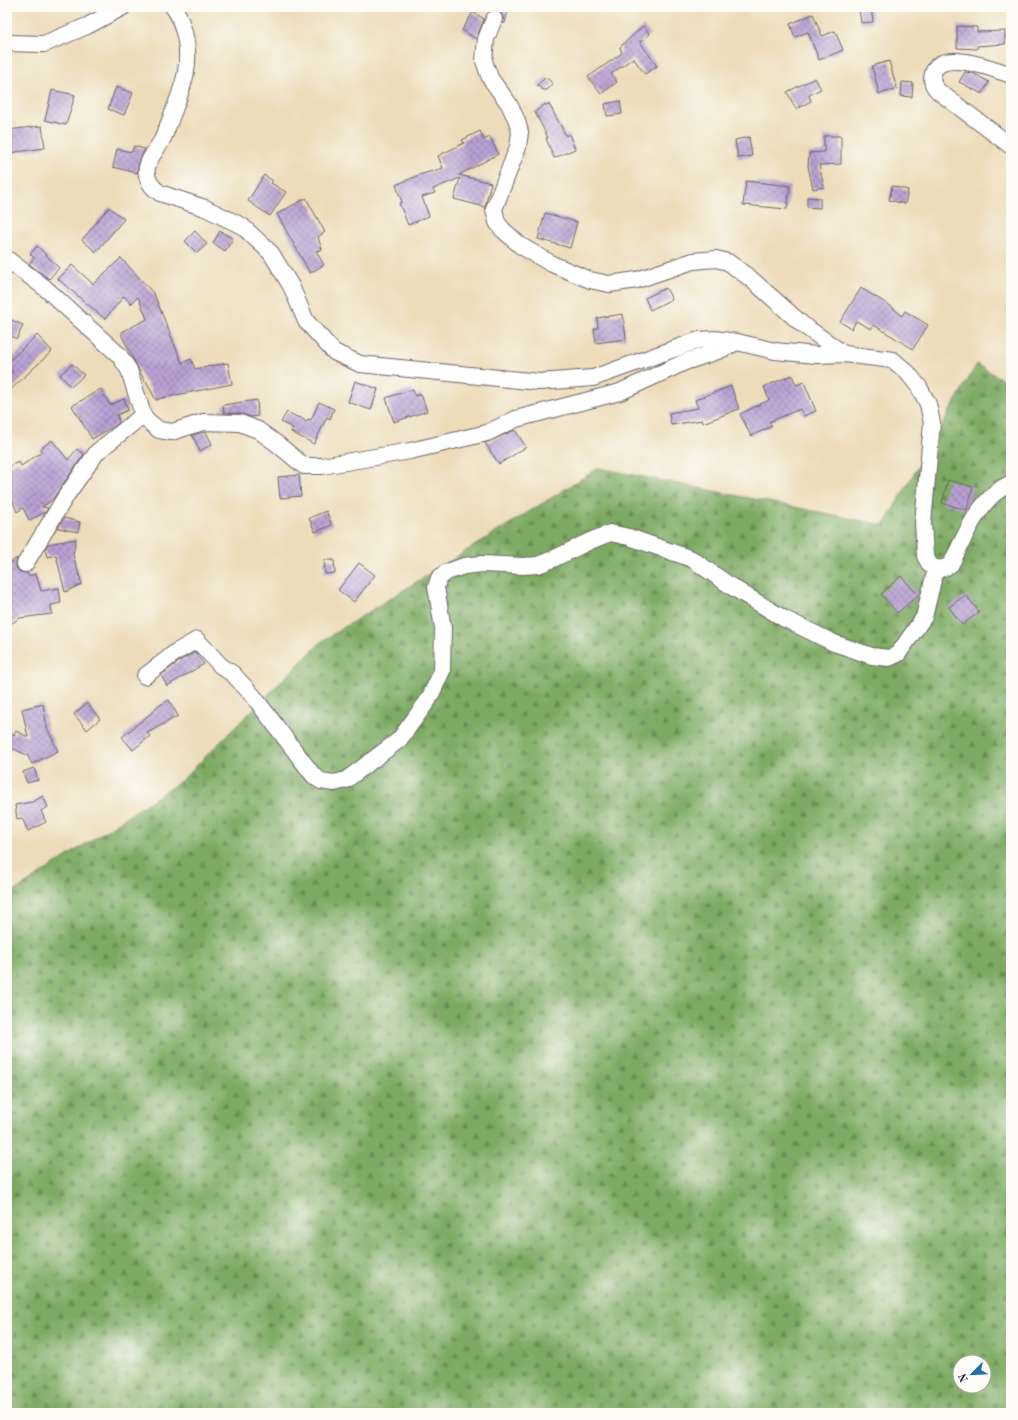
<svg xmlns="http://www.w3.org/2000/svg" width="1018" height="1420" font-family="'Old Standard TT',serif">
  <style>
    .forest { fill: url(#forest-firs); stroke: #50664e; fill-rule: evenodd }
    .building { fill: url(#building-cross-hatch) }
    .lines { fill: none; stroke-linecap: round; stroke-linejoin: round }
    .minor-casing { stroke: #696367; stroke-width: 18 }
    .minor { stroke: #fff; stroke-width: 16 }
  </style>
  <defs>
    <pattern id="forest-firs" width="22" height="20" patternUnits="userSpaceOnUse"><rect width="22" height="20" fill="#7daa62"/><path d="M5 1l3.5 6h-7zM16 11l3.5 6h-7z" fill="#668a52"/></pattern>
    <pattern id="building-cross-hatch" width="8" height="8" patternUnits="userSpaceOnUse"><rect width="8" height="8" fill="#b9a0d3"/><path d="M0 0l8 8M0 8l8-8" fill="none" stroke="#9682ac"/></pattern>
  </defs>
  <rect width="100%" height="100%" fill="#fdfcf7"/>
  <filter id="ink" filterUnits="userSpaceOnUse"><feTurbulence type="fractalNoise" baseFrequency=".025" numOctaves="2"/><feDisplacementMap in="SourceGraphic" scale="8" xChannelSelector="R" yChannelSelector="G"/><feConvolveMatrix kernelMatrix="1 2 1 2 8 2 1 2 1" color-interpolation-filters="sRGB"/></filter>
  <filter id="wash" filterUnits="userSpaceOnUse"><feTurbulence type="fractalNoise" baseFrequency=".012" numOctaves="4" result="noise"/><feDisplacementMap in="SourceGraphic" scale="16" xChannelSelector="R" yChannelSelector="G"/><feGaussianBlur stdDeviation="0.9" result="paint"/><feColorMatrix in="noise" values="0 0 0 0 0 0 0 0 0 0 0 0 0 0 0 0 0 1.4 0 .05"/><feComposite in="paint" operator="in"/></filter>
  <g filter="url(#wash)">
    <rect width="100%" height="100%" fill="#eddcb9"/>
    <path class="forest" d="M977,364l34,21v1028h-1004v-517l174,-115 141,-140 277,-173 285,57zM960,1362h24v24h-24z"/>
    <g id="blocks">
      <g class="building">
        <polygon points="871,7 873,22 861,23 859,9"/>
        <polygon points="498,8 508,10 505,23 503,23 503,17 501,13 497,10"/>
        <polygon points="473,12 484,19 476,39 462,30"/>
        <polygon points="813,14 822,36 835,31 843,50 819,60 808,32 795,37 790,24"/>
        <polygon points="643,26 650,34 640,42 657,66 645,74 633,58 611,74 617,82 601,94 588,77 622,53 620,47"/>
        <polygon points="957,26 977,27 977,32 1005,31 1005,44 977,46 977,49 957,48"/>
        <polygon points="889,61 897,89 879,94 872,66"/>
        <polygon points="965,72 973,73 989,82 982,94 959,82"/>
        <polygon points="546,77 553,84 547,90 543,90 537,85"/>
        <polygon points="815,78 821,89 809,95 811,101 796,109 787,92"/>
        <polygon points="902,82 913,83 912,97 901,96"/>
        <polygon points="116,87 133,93 124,115 108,109"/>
        <polygon points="52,90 75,95 66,125 45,120"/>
        <polygon points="620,101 622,114 607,116 605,104"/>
        <polygon points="549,104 566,136 569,134 575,149 554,158 546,138 548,138 535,112 544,105"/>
        <polygon points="42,126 45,148 9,153 7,130"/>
        <polygon points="480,131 484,140 490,137 498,154 459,175 491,183 485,207 454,199 460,178 433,189 435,193 422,197 429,216 408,225 399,203 402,202 396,185 419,175 443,168 438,156 464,143 462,140"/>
        <polygon points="824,136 841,136 841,164 819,165 824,187 813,189 808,166 809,153 824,152"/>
        <polygon points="749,137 752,156 738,158 735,140"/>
        <polygon points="134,146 145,149 139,161 137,173 113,167 117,149 132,152"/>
        <polygon points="264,175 273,181 271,183 286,192 270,216 248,201"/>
        <polygon points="746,181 790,186 787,209 743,205"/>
        <polygon points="892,186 908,190 905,204 889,200"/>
        <polygon points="807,197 820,198 820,208 807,207"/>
        <polygon points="306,198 325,232 318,237 322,250 316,251 324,265 310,273 277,214"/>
        <polygon points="109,207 124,219 96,252 82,240"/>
        <polygon points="545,213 577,222 570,248 538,239"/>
        <polygon points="195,231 207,244 197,253 185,241"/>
        <polygon points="220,231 233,239 225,251 213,243"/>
        <polygon points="37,246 59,268 49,279 29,264 34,258 30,254"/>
        <polygon points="121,258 154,294 182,363 191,359 195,369 228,363 232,384 161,398 156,400 146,381 145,382 122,336 122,332 147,319 138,297 131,304 124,296 105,319 58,279 72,265 93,284"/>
        <polygon points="666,288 672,299 650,310 645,298"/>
        <polygon points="861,288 892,307 902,316 905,311 928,325 913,349 874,325 871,329 856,321 852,329 840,322"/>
        <polygon points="623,314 626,339 596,343 594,329 598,328 597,318"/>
        <polygon points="7,318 23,325 17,339 7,334"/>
        <polygon points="37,335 52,351 7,393 7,377 13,371 7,365 7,363"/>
        <polygon points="72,364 84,375 71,387 60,375"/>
        <polygon points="792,375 796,385 804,382 816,411 804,416 800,409 769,422 772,426 751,436 740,414 769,400 764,387"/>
        <polygon points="355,381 378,389 371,410 348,402"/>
        <polygon points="731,386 739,409 703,423 702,420 671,425 669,413 698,408 695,400"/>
        <polygon points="101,389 110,405 124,399 128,410 117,415 119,422 116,425 92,439 72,406"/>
        <polygon points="413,389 415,396 421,394 427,411 394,422 386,398"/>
        <polygon points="257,400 258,416 252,417 241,414 224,413 223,405"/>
        <polygon points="319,402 334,409 330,419 327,417 314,444 291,432 293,428 281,422 287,412 299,418 300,417 306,422 308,419 311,420"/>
        <polygon points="515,430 526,447 499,464 485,443"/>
        <polygon points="206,432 212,444 200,451 192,435"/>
        <polygon points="52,440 68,460 77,449 84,454 52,500 42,507 48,508 46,512 29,520 23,508 17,512 7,486 7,467 19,462 21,466 42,452 40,449"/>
        <polygon points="299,475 301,496 280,498 278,477"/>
        <polygon points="948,480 973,487 967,510 942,503"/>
        <polygon points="326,511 332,525 315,532 309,518"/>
        <polygon points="64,518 80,522 78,532 58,528"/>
        <polygon points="76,539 73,555 82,584 65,592 56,555 47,557 45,549 48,544"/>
        <polygon points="17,558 16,563 17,569 20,572 27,573 29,576 36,574 41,591 59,588 61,603 51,605 52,614 20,618 7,626 7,565"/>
        <polygon points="324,560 334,560 335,573 325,574"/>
        <polygon points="359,563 375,575 354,602 338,590"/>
        <polygon points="901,576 918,595 897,613 881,594"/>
        <polygon points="966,595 979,612 962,625 949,607"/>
        <polygon points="195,652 204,664 167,686 161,675 181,660"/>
        <polygon points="169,700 178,716 147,733 150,736 133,750 122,737 156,709 155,708"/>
        <polygon points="87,703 100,719 87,730 74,714"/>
        <polygon points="43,704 47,728 58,751 32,764 27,755 7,746 7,729 14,735 16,731 28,737 22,709"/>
        <polygon points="34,768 38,780 27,783 23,772"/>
        <polygon points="43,796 48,807 41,811 46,822 28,831 22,818 17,819 15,805 32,802"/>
      </g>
    </g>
  </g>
  <g filter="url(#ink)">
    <use href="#blocks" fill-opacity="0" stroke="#696367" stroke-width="1"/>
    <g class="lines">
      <g class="minor-casing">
        <g id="minor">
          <path d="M173,7c5,6 8,14 10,22 10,32 1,56 -11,86 -3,8 -6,17 -10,25 -5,9 -13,18 -15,27 -2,11 4,20 13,26l45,15 37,18 29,27 20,33 15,35 28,31 26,12 179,18 54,-4 106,-38 15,-1 23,3 38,9 41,4 28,-1 49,6 14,12 12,15 9,17 4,19 -9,100 2,33 5,9c7,5 14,5 21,-1 15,-29 28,-67 60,-81"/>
          <polyline points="494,19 486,39 484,61 490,78 509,104 517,121 520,132 518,147 494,209 497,222 502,229 521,246 552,264 590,280 609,284 637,280 693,261 716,259 728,262 751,279 803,325 844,354"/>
          <polyline points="7,43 44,44 87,26 123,7"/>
          <path d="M1011,75c-17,-6 -70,-27 -78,-2 -2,7 0,13 5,18l73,55"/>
          <polyline points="7,259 44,287 119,355 129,370 143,415 148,421 159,430 172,432 203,422 240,423 258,430 276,443 304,466 322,466 410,451 487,433 516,419 620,392 685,362 718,351 737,342"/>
          <polyline points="25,564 66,496 97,452 143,415"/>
          <polyline points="145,676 176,652 197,640 221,666 233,674 254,697 313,775 321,781 334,783 346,780 399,740 429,699 442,671 443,628 436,587 439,578 447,572 464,566 482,564 523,566 538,565 553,559 590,541 610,533 629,537 692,559 732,587 783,618 834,643 872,656 889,658 898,654 924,617 936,568"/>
        </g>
      </g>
      <use href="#minor" class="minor"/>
    </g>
  </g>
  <rect width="1018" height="1420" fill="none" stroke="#fdfcf7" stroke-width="24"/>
  <g transform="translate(972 1374) rotate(246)"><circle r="19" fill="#fdfcf7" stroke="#a5a5ac"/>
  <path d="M0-3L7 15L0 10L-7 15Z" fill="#1f6fb2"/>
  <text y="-6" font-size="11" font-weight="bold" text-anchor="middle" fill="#22223b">N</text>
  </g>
</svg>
